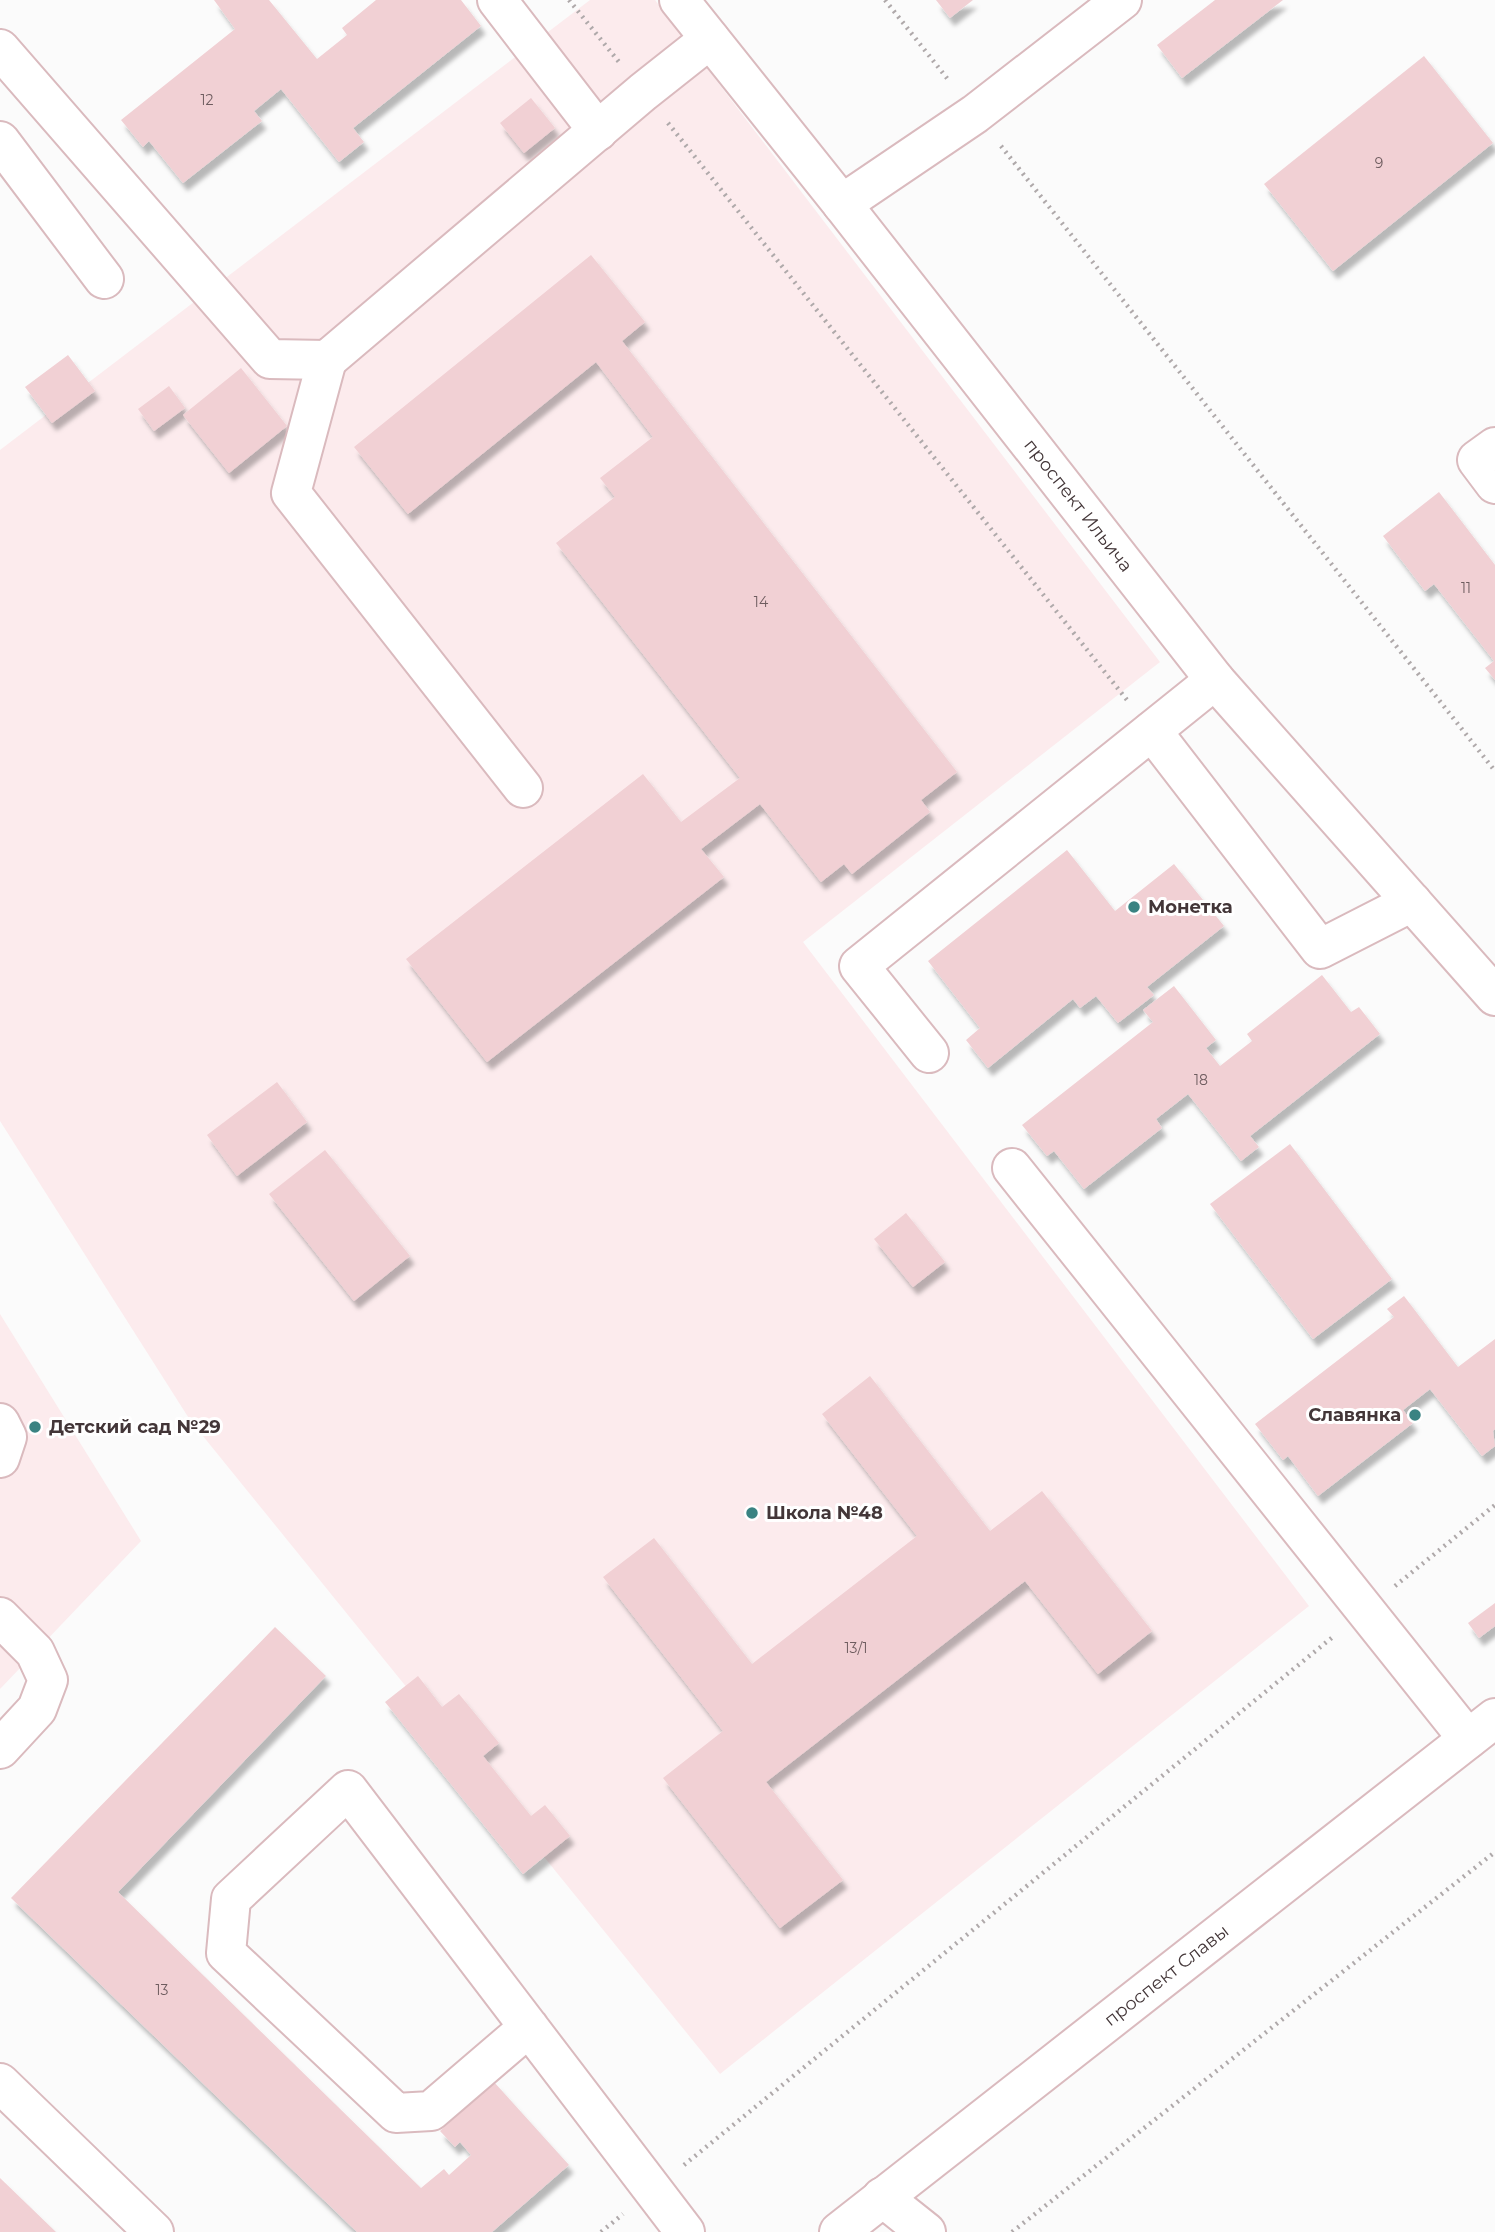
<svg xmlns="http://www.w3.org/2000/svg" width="1495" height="2232" font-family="Montserrat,sans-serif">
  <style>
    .built { fill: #fcebed }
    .building { fill: #f1d0d4; filter: url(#shadow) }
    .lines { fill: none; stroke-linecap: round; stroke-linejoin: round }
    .minor-casing { stroke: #dababe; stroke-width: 42 }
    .major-casing { stroke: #dababe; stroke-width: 42 }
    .path { stroke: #afa9aa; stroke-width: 4.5; stroke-dasharray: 2 5; stroke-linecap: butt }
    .minor { stroke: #fff; stroke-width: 38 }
    .major { stroke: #fff; stroke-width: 38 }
    .poi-dot { fill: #3a8382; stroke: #fff; stroke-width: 2.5 }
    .labels { text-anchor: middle; stroke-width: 6; stroke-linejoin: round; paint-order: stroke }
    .number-label { font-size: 14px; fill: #6e5c5f }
    .street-label { font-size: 18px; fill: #433638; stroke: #fff }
    .poi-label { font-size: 18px; font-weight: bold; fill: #433638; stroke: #fff; text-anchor: start }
  </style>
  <defs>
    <filter id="shadow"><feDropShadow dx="4.5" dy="8" stdDeviation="2" flood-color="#0004"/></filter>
  </defs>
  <rect width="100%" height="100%" fill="#fbfbfb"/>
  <g class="built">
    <polygon points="590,0 655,0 1160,662 803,942 1309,1606 720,2074 190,1420 0,1121 0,450"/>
    <polygon points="0,1314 141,1541 0,1689"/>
  </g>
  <g class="building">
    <polygon points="214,0 269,0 317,59 347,35 342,28 376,0 461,0 481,26 353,128 364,142 339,162 281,89 254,111 262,121 183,183 149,141 143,147 121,120 235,29"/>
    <polygon points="936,0 973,0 950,18"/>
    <polygon points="1215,0 1283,0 1182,78 1157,45"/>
    <polygon points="1424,56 1493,143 1333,271 1264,184"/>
    <polygon points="531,98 555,128 524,153 500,123"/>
    <polygon points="591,255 645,322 622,341 957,772 921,800 930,812 852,874 844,864 821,882 760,804 701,849 724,877 487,1062 406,959 643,774 681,822 740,778 556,543 615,497 600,478 653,437 596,362 408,514 354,447"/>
    <polygon points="68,355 95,391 52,423 25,387"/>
    <polygon points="241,368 287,426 229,473 183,415"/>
    <polygon points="169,386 185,408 154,431 138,409"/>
    <polygon points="1439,492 1495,565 1495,680 1485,668 1494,661 1434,584 1425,591 1383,536"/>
    <polygon points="1067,850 1115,911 1174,864 1224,926 1147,987 1154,995 1118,1023 1096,996 1080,1008 1073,999 988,1068 966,1040 980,1028 928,961"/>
    <polygon points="1322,975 1351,1012 1359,1007 1380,1034 1250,1136 1259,1147 1241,1161 1188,1094 1156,1119 1162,1128 1084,1189 1054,1151 1047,1156 1022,1125 1153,1022 1143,1010 1174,986 1216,1040 1206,1048 1220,1066 1252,1041 1247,1034"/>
    <polygon points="277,1082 307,1122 237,1176 207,1135"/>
    <polygon points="1290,1144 1392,1279 1313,1339 1210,1204"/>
    <polygon points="325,1150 410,1256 354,1301 269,1194"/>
    <polygon points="906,1213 945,1262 913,1287 874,1239"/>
    <polygon points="1404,1296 1458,1367 1495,1339 1495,1429 1493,1431 1495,1446 1482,1456 1430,1389 1403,1410 1413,1423 1318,1496 1288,1456 1283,1460 1255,1424 1394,1317 1387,1309"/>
    <polygon points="870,1376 990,1531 1042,1491 1152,1631 1098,1674 1025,1581 766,1782 843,1880 780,1928 663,1778 723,1731 603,1577 654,1538 752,1664 917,1536 822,1414"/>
    <polygon points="1495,1603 1495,1626 1479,1638 1468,1623"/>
    <polygon points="275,1627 326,1676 118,1892 421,2188 444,2169 449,2175 471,2155 460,2142 455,2147 440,2131 494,2082 569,2165 492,2232 357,2232 11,1898"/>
    <polygon points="418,1676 442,1707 459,1694 499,1743 483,1756 531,1816 545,1805 570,1836 523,1874 385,1702"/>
    <polygon points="0,2178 56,2232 0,2232"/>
  </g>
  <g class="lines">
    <g class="minor-casing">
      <g id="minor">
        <polyline points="497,0 598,131"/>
        <path id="s1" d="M679,0l163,204 373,476 280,316"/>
        <polyline points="0,49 270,359 327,360 643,92 710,39"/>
        <polyline points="0,141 104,279"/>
        <polyline points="842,204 975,114 1122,0"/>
        <polyline points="327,360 291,493 523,788"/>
        <polyline points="1495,447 1477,460 1495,484"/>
        <polyline points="1152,731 1320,949 1412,902"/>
        <polyline points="929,1053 859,966 1215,680"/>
        <polyline points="1012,1168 1468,1739"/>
        <polyline points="0,1423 7,1437 0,1458"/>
        <polyline points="0,1617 35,1652 48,1680 37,1709 0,1749"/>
        <polyline points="529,2027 431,2111 396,2113 226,1953 231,1899 348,1790 685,2232"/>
        <polyline points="0,2083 154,2232"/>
        <polyline points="882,2197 926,2232"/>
      </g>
    </g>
    <g class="major-casing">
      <g id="major">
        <path id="s2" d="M839,2232l656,-514"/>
      </g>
    </g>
    <g class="path">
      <polyline points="569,0 619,62"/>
      <polyline points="885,0 950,82"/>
      <polyline points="668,123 1127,700"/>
      <polyline points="1001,146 1495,771"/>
      <polyline points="1395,1586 1495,1505"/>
      <polyline points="684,2165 1334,1636"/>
      <polyline points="601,2232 623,2214"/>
      <polyline points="1012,2232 1495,1852"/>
    </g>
    <use href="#minor" class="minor"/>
    <use href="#major" class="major"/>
  </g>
  <g class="poi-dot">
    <circle cx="1134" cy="907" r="7"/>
    <circle cx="1415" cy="1415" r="7"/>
    <circle cx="35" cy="1427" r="7"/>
    <circle cx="752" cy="1513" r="7"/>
  </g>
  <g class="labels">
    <g class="number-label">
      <text x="207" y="105">12</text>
      <text x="1379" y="168">9</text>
      <text x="1466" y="593">11</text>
      <text x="761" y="607">14</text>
      <text x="1201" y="1085">18</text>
      <text x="856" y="1653">13/1</text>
      <text x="162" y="1995">13</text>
    </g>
    <g class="street-label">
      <text dy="6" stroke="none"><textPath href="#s1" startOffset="644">проспект Ильича</textPath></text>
      <text dy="6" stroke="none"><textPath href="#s2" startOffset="416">проспект Славы</textPath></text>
    </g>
    <g class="poi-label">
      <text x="1148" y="913">Монетка</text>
      <text x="1401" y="1421" text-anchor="end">Славянка</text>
      <text x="49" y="1433">Детский сад №29</text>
      <text x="766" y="1519">Школа №48</text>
    </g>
  </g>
</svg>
